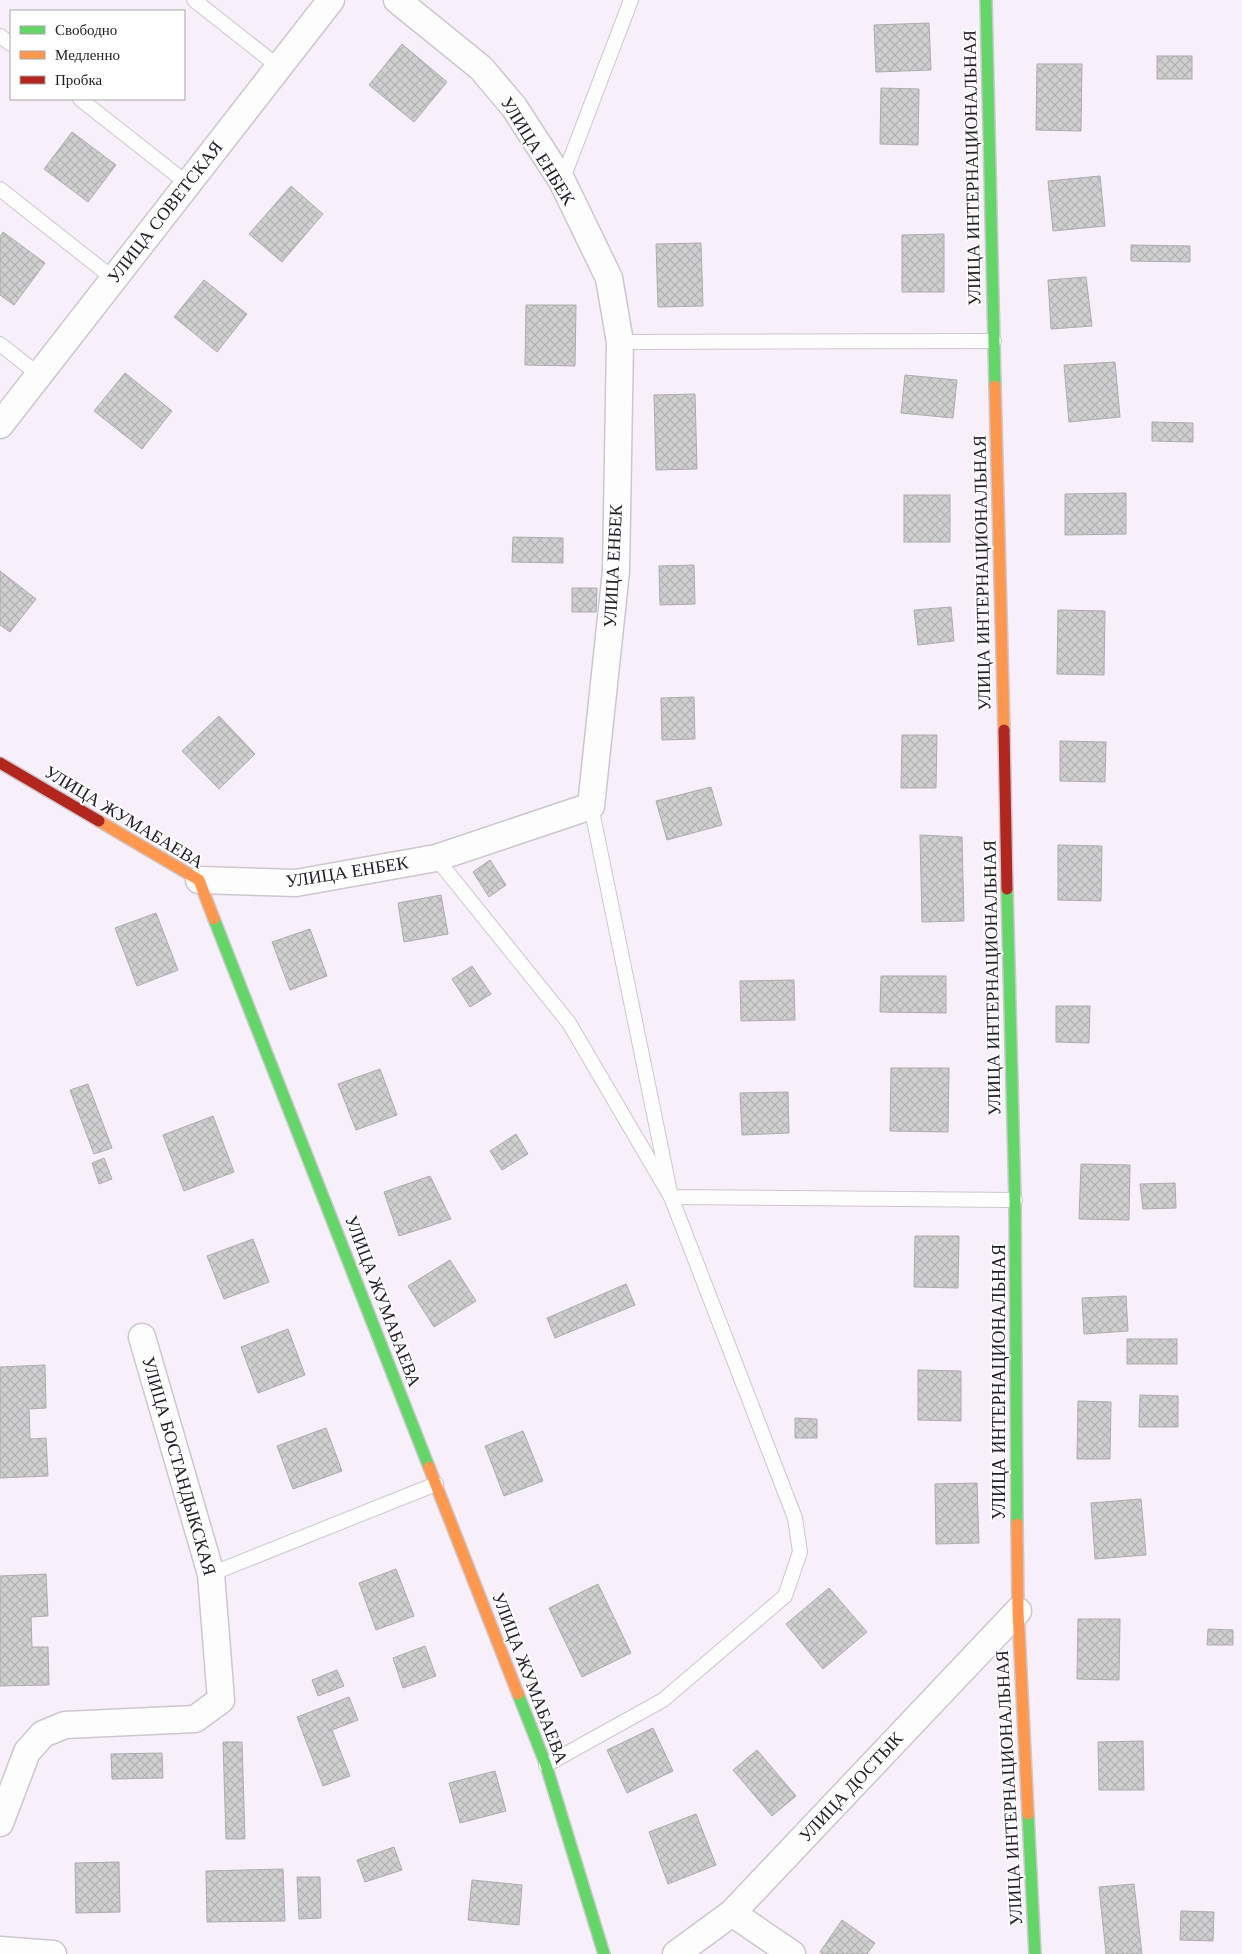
<svg xmlns="http://www.w3.org/2000/svg" width="1242" height="1954" font-family="'Times New Roman',serif">
  <style>
    .building { fill: url(#building-cross-hatch); stroke: #adacad }
    .lines { fill: none; stroke-linecap: round; stroke-linejoin: round }
    .lane-casing { stroke: #ccc6ce; stroke-width: 16 }
    .street-casing { stroke: #ccc6ce; stroke-width: 29 }
    .fast-casing { stroke: #ccc6ce; stroke-width: 14 }
    .slow-casing { stroke: #ccc6ce; stroke-width: 14 }
    .jam-casing { stroke: #ccc6ce; stroke-width: 14 }
    .lane { stroke: #fefdfe; stroke-width: 14 }
    .street { stroke: #fefdfe; stroke-width: 26 }
    .fast { stroke: #63d668; stroke-width: 11 }
    .slow { stroke: #ff974d; stroke-width: 11 }
    .jam { stroke: #b3261e; stroke-width: 11 }
    .labels { text-anchor: middle; stroke-width: 4; stroke-linejoin: round; paint-order: stroke }
    .street-label { font-size: 18px; fill: #242027; stroke: #fefefe }
  </style>
  <defs>
    <pattern id="building-cross-hatch" width="8" height="8" patternUnits="userSpaceOnUse" patternTransform="scale(1.25)"><rect width="8" height="8" fill="#cfcfd0"/><path d="M0 0l8 8M0 8l8-8" fill="none" stroke="#b2b1b3"/></pattern>
  </defs>
  <rect width="100%" height="100%" fill="#f7f0fa"/>
  <g class="building">
    <polygon points="929,23 931,70 876,72 874,25"/>
    <polygon points="402,44 447,82 414,122 369,85"/>
    <rect x="1157" y="56" width="35" height="23"/>
    <polygon points="1037,64 1082,64 1081,131 1036,130"/>
    <polygon points="881,88 919,89 918,145 880,144"/>
    <polygon points="72,132 116,165 88,202 44,169"/>
    <polygon points="1100,176 1105,226 1053,231 1048,181"/>
    <polygon points="291,186 323,214 282,262 249,234"/>
    <polygon points="3,232 45,263 14,305 0,295 0,237"/>
    <polygon points="944,234 944,292 902,292 902,235"/>
    <polygon points="701,243 703,306 658,307 656,244"/>
    <polygon points="1131,245 1190,246 1190,262 1131,261"/>
    <polygon points="1086,277 1092,326 1051,329 1048,280"/>
    <polygon points="204,280 247,314 217,352 174,317"/>
    <polygon points="526,305 576,305 575,366 525,365"/>
    <polygon points="1115,362 1120,417 1069,422 1064,365"/>
    <polygon points="125,373 172,411 142,449 94,411"/>
    <polygon points="905,375 957,380 953,418 901,413"/>
    <polygon points="695,394 697,469 656,470 654,395"/>
    <polygon points="1152,422 1193,423 1193,442 1152,441"/>
    <polygon points="1126,493 1126,534 1065,535 1065,494"/>
    <rect x="904" y="495" width="46" height="47"/>
    <polygon points="513,537 563,538 563,563 512,562"/>
    <polygon points="694,565 695,604 660,605 659,566"/>
    <polygon points="0,571 36,599 10,632 0,625"/>
    <polygon points="572,588 597,588 596,612 572,612"/>
    <polygon points="951,607 954,641 918,645 914,610"/>
    <polygon points="1058,610 1105,611 1104,675 1057,674"/>
    <polygon points="694,697 695,739 662,740 661,698"/>
    <polygon points="219,716 255,754 219,789 182,751"/>
    <polygon points="902,735 937,735 936,788 901,788"/>
    <polygon points="1060,741 1106,742 1105,782 1060,781"/>
    <polygon points="711,787 722,825 667,840 656,801"/>
    <polygon points="920,835 962,837 964,921 922,922"/>
    <polygon points="1058,845 1102,846 1101,901 1058,900"/>
    <polygon points="490,860 506,885 489,897 473,872"/>
    <polygon points="441,895 448,934 404,942 398,903"/>
    <polygon points="156,913 178,970 137,986 115,928"/>
    <polygon points="310,929 327,976 290,990 272,942"/>
    <polygon points="472,966 491,994 470,1007 452,979"/>
    <polygon points="881,976 946,976 946,1013 880,1012"/>
    <polygon points="794,980 795,1020 741,1021 740,981"/>
    <polygon points="1056,1006 1090,1006 1089,1043 1056,1042"/>
    <polygon points="891,1068 949,1068 948,1132 890,1131"/>
    <polygon points="380,1069 397,1115 356,1130 338,1084"/>
    <polygon points="88,1084 112,1148 94,1154 70,1090"/>
    <polygon points="788,1092 789,1133 742,1135 740,1093"/>
    <polygon points="213,1116 234,1172 184,1191 163,1135"/>
    <polygon points="516,1134 528,1154 502,1170 490,1151"/>
    <polygon points="104,1158 112,1179 99,1184 92,1163"/>
    <polygon points="1081,1164 1130,1165 1129,1220 1079,1219"/>
    <polygon points="430,1176 451,1219 399,1236 384,1192"/>
    <polygon points="1175,1183 1176,1208 1143,1209 1140,1184"/>
    <polygon points="915,1236 959,1236 958,1288 914,1287"/>
    <polygon points="253,1239 269,1282 224,1299 207,1256"/>
    <polygon points="450,1260 476,1301 434,1327 408,1286"/>
    <polygon points="626,1284 635,1305 555,1338 547,1318"/>
    <polygon points="1126,1296 1128,1331 1084,1334 1082,1298"/>
    <polygon points="288,1329 305,1375 258,1393 241,1347"/>
    <rect x="1127" y="1339" width="50" height="25"/>
    <polygon points="45,1365 46,1408 29,1409 30,1439 46,1438 48,1476 0,1478 0,1367"/>
    <polygon points="918,1370 961,1371 961,1421 918,1420"/>
    <polygon points="1140,1395 1178,1396 1178,1427 1139,1427"/>
    <polygon points="1078,1401 1111,1402 1110,1459 1077,1459"/>
    <polygon points="795,1418 817,1419 817,1438 795,1438"/>
    <polygon points="326,1428 342,1471 293,1489 277,1446"/>
    <polygon points="523,1431 543,1481 504,1496 485,1446"/>
    <polygon points="977,1483 979,1543 936,1544 935,1484"/>
    <polygon points="1141,1499 1146,1555 1095,1559 1091,1503"/>
    <polygon points="396,1569 414,1616 376,1630 359,1583"/>
    <polygon points="46,1574 48,1616 31,1617 32,1647 48,1647 49,1685 0,1686 0,1576"/>
    <polygon points="598,1584 631,1653 582,1677 549,1608"/>
    <polygon points="829,1588 867,1632 823,1669 786,1624"/>
    <polygon points="1078,1619 1120,1619 1119,1680 1077,1679"/>
    <polygon points="1208,1629 1233,1630 1233,1645 1207,1645"/>
    <polygon points="425,1646 436,1676 403,1688 393,1658"/>
    <polygon points="337,1670 344,1686 318,1696 312,1680"/>
    <polygon points="349,1697 358,1720 332,1730 350,1776 323,1786 297,1717"/>
    <polygon points="653,1728 673,1771 627,1793 607,1750"/>
    <polygon points="1143,1741 1144,1790 1099,1790 1098,1742"/>
    <polygon points="223,1742 242,1742 245,1839 226,1839"/>
    <polygon points="757,1750 796,1796 772,1816 733,1770"/>
    <polygon points="162,1753 163,1778 112,1779 111,1754"/>
    <polygon points="495,1771 506,1811 460,1823 449,1783"/>
    <polygon points="696,1814 716,1865 668,1884 649,1832"/>
    <polygon points="394,1847 402,1870 365,1882 357,1860"/>
    <polygon points="119,1862 120,1912 76,1913 75,1863"/>
    <polygon points="283,1869 285,1921 207,1922 206,1871"/>
    <polygon points="297,1877 320,1877 321,1918 299,1919"/>
    <polygon points="472,1880 522,1885 519,1925 468,1920"/>
    <polygon points="1134,1884 1142,1954 1106,1954 1099,1887"/>
    <polygon points="1181,1911 1214,1912 1213,1941 1180,1940"/>
    <polygon points="842,1920 875,1943 867,1954 823,1954 820,1952"/>
  </g>
  <g class="lines">
    <g class="lane-casing">
      <g id="lane">
        <polyline points="194,0 279,67"/>
        <polyline points="0,36 11,44"/>
        <polyline points="80,99 188,184"/>
        <polyline points="562,181 631,0"/>
        <polyline points="0,189 114,279"/>
        <polyline points="620,342 994,341"/>
        <polyline points="0,344 39,375"/>
        <polyline points="436,858 569,1023 671,1197 1015,1200"/>
        <polyline points="211,1574 436,1484"/>
        <polyline points="546,1765 663,1700 785,1596 800,1552 795,1518 671,1197 591,806"/>
      </g>
    </g>
    <g class="street-casing">
      <g id="street">
        <polyline points="0,425 331,0"/>
        <polyline points="199,880 296,883 436,858 591,806 616,571 620,342 609,278 562,181 514,107 481,68 397,0"/>
        <polyline points="0,1823 27,1752 43,1734 65,1725 195,1719 221,1700 211,1574 142,1337"/>
        <polyline points="732,1913 792,1954"/>
        <polyline points="0,1950 53,1954"/>
        <polyline points="676,1954 732,1913 1018,1611"/>
      </g>
    </g>
    <g class="fast-casing">
      <g id="fast">
        <polyline points="986,0 995,386"/>
        <polyline points="1007,889 1015,1200 1017,1524"/>
        <polyline points="214,919 429,1467"/>
        <polyline points="518,1694 546,1765 604,1954"/>
        <polyline points="1028,1814 1035,1954"/>
      </g>
    </g>
    <g class="slow-casing">
      <g id="slow">
        <polyline points="995,386 1004,730"/>
        <polyline points="99,821 199,880 214,919"/>
        <polyline points="429,1467 518,1694"/>
        <polyline points="1017,1524 1018,1611 1028,1814"/>
      </g>
    </g>
    <g class="jam-casing">
      <g id="jam">
        <polyline points="1004,730 1007,889"/>
        <polyline points="0,763 99,821"/>
      </g>
    </g>
    <use href="#lane" class="lane"/>
    <use href="#street" class="street"/>
    <use href="#fast" class="fast"/>
    <use href="#slow" class="slow"/>
    <use href="#jam" class="jam"/>
  </g>
  <g class="labels">
    <g class="street-label">
      <text transform="translate(538 151) rotate(58)" y="6">УЛИЦА ЕНБЕК</text>
      <text transform="translate(972 168) rotate(-91)" y="6">УЛИЦА ИНТЕРНАЦИОНАЛЬНАЯ</text>
      <text transform="translate(165 212) rotate(-52)" y="6">УЛИЦА СОВЕТСКАЯ</text>
      <text transform="translate(613 566) rotate(-87)" y="6">УЛИЦА ЕНБЕК</text>
      <text transform="translate(982 573) rotate(-91)" y="6">УЛИЦА ИНТЕРНАЦИОНАЛЬНАЯ</text>
      <text transform="translate(124 817) rotate(31)" y="6">УЛИЦА ЖУМАБАЕВА</text>
      <text transform="translate(347 872) rotate(-9)" y="6">УЛИЦА ЕНБЕК</text>
      <text transform="translate(992 978) rotate(-91)" y="6">УЛИЦА ИНТЕРНАЦИОНАЛЬНАЯ</text>
      <text transform="translate(383 1301) rotate(69)" y="6">УЛИЦА ЖУМАБАЕВА</text>
      <text transform="translate(999 1382) rotate(-90)" y="6">УЛИЦА ИНТЕРНАЦИОНАЛЬНАЯ</text>
      <text transform="translate(179 1466) rotate(74)" y="6">УЛИЦА БОСТАНДЫКСКАЯ</text>
      <text transform="translate(530 1678) rotate(69)" y="6">УЛИЦА ЖУМАБАЕВА</text>
      <text transform="translate(851 1787) rotate(-47)" y="6">УЛИЦА ДОСТЫК</text>
      <text transform="translate(1009 1788) rotate(-93)" y="6">УЛИЦА ИНТЕРНАЦИОНАЛЬНАЯ</text>
    </g>
  </g>
  <rect x="10" y="10" width="175" height="90" fill="#fefefe" stroke="#a7a5a8"/>
  <rect x="20" y="26" width="25" height="8" fill="#63d668" stroke="#a7a5a8"/>
  <text x="55" y="35" font-size="15" fill="#242027">Свободно</text>
  <rect x="20" y="51" width="25" height="8" fill="#ff974d" stroke="#a7a5a8"/>
  <text x="55" y="60" font-size="15" fill="#242027">Медленно</text>
  <rect x="20" y="76" width="25" height="8" fill="#b3261e" stroke="#a7a5a8"/>
  <text x="55" y="85" font-size="15" fill="#242027">Пробка</text>
</svg>
